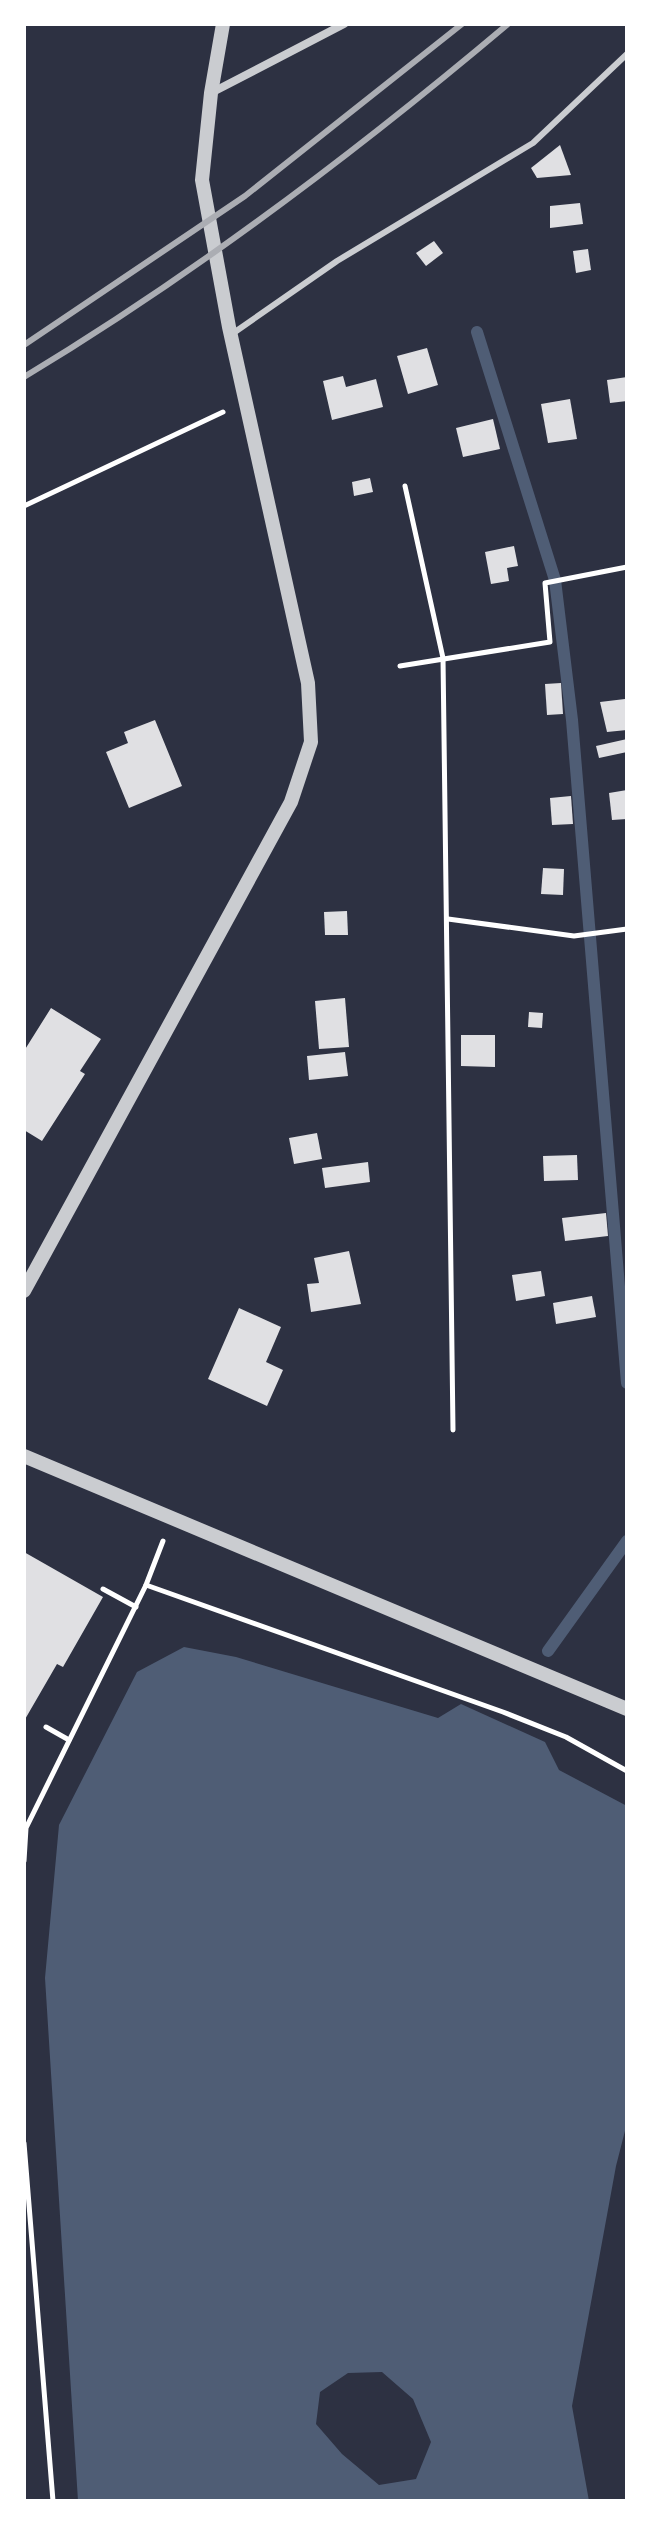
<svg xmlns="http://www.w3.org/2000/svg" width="651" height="2525" font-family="'Noto Sans',sans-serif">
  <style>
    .water { fill: #4f5d75; fill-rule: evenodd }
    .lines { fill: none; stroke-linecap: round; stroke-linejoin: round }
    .stream { stroke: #4f5d75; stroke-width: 12 }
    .building { fill: #e0e0e3 }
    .path { stroke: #fff; stroke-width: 5 }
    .service { stroke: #caccd0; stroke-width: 6 }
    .minor { stroke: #caccd0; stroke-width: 8 }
    .tertiary { stroke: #caccd0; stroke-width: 14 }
    .rail { stroke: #abadb3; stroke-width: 6 }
  </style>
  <rect width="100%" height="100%" fill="#2d3142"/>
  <path class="water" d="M184,1647l52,10 202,61 23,-14 84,38 14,28 68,36v317l-11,43 -44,240 17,95h-511l-33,-523 14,-153 78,-153zM382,2372l31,27 18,43 -15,37 -37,6 -37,-31 -26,-30 4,-32 28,-19z"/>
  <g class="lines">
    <g class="stream">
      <polyline points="477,332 555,580 572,720 627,1383"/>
      <polyline points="548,1651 627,1541"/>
    </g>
  </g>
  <g class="building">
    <polygon points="560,145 571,175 537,178 531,168"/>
    <polygon points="580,203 583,224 550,228 550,206"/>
    <polygon points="434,241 443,253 426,266 416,253"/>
    <polygon points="588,249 591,270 576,273 573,251"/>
    <polygon points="427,348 438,385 408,394 397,356"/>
    <polygon points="343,376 346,387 376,379 383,407 332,420 323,381"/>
    <polygon points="627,377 627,401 610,403 607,380"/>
    <polygon points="570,399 577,439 548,443 541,404"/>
    <polygon points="493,419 500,449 463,457 456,428"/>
    <polygon points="370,478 373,492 354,496 352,482"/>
    <polygon points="514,546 518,566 507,568 509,581 491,584 485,552"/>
    <polygon points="561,683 563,714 547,715 545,684"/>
    <polygon points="625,699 627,730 607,732 600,702"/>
    <polygon points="155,720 182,786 129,808 106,752 128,743 124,732"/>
    <polygon points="627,739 627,752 599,758 596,746"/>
    <polygon points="627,790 627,819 612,820 609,793"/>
    <polygon points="571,796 573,824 552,825 550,798"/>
    <polygon points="543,868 564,869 563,895 541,894"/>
    <polygon points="347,911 348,935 325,935 324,912"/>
    <polygon points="345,998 349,1047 319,1049 315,1001"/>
    <polygon points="51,1008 101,1039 80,1071 85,1074 42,1141 24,1130 24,1051"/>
    <polygon points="529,1012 543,1013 542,1028 528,1027"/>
    <polygon points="461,1035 495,1035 495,1067 461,1066"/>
    <polygon points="345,1052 348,1076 309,1080 307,1056"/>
    <polygon points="317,1133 322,1159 294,1164 289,1138"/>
    <polygon points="577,1155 578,1180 544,1181 543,1156"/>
    <polygon points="368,1162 370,1182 325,1188 322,1168"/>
    <polygon points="606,1213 608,1236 565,1241 562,1218"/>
    <polygon points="349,1251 361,1304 311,1312 307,1284 319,1283 314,1258"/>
    <polygon points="541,1271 545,1296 516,1301 512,1275"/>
    <polygon points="592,1296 596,1317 556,1324 553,1303"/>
    <polygon points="239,1308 281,1327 266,1362 283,1370 267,1406 208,1379"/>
    <polygon points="24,1552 103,1597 63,1667 57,1664 24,1721"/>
  </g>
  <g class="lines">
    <g class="path">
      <polyline points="405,486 443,658 453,1430"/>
      <polyline points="24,506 223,412"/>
      <polyline points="400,666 550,642 545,583 627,567"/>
      <polyline points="448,919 574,936 627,929"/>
      <polyline points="163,1541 146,1585 503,1712 566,1737 627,1771"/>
      <polyline points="103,1589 136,1607"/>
      <polyline points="46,1727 69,1740"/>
      <polyline points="24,1861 26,1828 146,1585"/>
      <polyline points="24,2143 53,2501"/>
    </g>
    <polyline class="service" points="232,334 337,261 533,143 627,54"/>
    <polyline class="minor" points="211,93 344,24"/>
    <g class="tertiary">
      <polyline points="24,1291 291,802 311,742 308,683 229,327 202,180 211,93 223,24"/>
      <polyline points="24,1456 627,1709"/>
    </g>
    <g class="rail">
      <polyline points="24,345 245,196 462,24"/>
      <path d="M24,377c171,-103 331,-224 484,-353"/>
    </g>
  </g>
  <rect width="651" height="2525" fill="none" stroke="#ffffff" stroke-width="52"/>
</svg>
